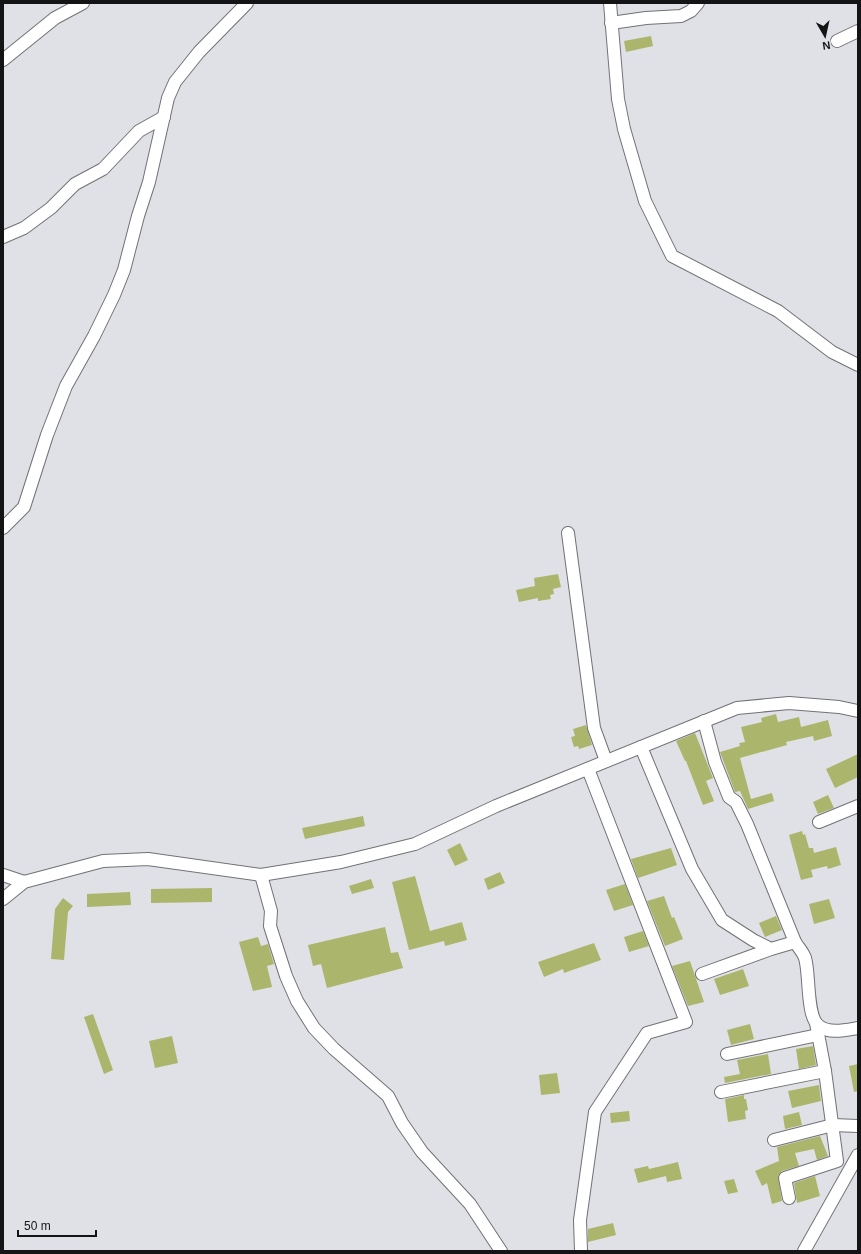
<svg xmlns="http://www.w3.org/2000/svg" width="861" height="1254" font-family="Arial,sans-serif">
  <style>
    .building { fill: #acb56c }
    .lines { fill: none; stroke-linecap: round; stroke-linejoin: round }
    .minor-casing { stroke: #707275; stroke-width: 14 }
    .minor { stroke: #fff; stroke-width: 12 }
  </style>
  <rect width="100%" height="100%" fill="#e0e1e6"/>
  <g class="building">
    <polygon points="651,36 653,46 626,52 624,41"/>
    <polygon points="558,574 561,587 553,589 554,594 550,595 551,599 538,601 538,598 519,602 516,590 535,586 534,578"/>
    <polygon points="776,714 778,722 799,717 801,727 828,720 832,736 814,741 813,736 786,742 787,745 740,758 751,799 772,793 774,801 748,809 740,791 735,792 720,752 740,746 739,743 745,742 741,727 762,722 761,718"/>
    <polygon points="586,725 592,745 579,749 578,746 574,747 571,737 575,736 573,729"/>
    <polygon points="695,733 713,778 706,781 714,801 703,805 686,761 685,761 676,741"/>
    <polygon points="858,754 858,777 835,788 826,769"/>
    <polygon points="828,795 834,808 818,814 813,802"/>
    <polygon points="363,816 365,826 305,839 302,828"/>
    <polygon points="802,831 803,835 805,834 809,848 813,848 814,853 836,847 841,865 828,869 827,866 811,870 813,877 801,880 789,835"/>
    <polygon points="460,843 468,860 455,866 447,850"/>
    <polygon points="671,848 677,865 638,878 631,859"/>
    <polygon points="500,872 505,883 488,890 484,879"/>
    <polygon points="415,876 430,931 462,922 467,940 445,946 444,941 409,950 392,882"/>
    <polygon points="371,879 374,888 352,894 349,886"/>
    <polygon points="625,884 633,905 614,911 606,890"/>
    <polygon points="212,888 212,902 151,903 151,889"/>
    <polygon points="130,892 131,905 87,907 87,894"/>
    <polygon points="664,896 672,918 674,917 683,939 665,946 647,901"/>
    <polygon points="63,898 73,906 68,912 64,960 51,959 55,909"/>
    <polygon points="829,899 835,918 814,924 809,904"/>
    <polygon points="776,916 782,930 765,937 759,923"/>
    <polygon points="385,927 391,953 398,952 403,968 327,988 321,964 313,966 308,945"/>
    <polygon points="643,931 649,946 629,952 624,937"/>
    <polygon points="258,937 261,946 268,944 274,964 267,966 272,987 253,991 239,942"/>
    <polygon points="594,943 601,960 564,973 563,969 544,977 538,962"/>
    <polygon points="690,961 704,1002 688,1006 672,966"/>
    <polygon points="743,969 749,986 720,995 714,979"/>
    <polygon points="93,1014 113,1070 104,1074 84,1017"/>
    <polygon points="750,1024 754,1039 731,1045 727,1030"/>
    <polygon points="172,1036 178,1063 155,1068 149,1041"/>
    <polygon points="813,1046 816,1065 799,1069 796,1049"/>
    <polygon points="768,1054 771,1074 725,1083 724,1077 740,1074 737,1060"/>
    <polygon points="858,1064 858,1091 854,1092 849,1066"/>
    <polygon points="557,1073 560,1093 541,1095 539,1075"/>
    <polygon points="819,1085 821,1101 792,1108 788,1091"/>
    <polygon points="744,1095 744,1099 746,1099 748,1110 745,1111 746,1119 728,1122 725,1099"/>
    <polygon points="629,1111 630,1121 611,1123 610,1113"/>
    <polygon points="799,1112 802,1125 785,1129 783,1116"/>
    <polygon points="820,1136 828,1156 817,1160 814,1149 795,1153 799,1166 782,1171 778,1176 782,1201 772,1204 767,1183 762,1186 755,1171 779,1161 777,1147"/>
    <polygon points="678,1162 682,1179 667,1182 666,1176 638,1183 634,1169 648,1166 649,1169"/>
    <polygon points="815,1176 820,1196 797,1203 794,1183"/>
    <polygon points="734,1179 738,1192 728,1194 724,1181"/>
    <polygon points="613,1223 616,1235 588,1242 588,1229"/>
  </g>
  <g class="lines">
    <g class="minor-casing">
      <g id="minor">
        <polyline points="610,3 618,99 624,129 645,201 672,256 778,311 832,352 858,365"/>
        <polyline points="611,23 646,18 681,16 691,11 698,3"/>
        <polyline points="837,41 858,31"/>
        <polyline points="3,60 55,18 83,3"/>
        <polyline points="3,237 24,228 51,208 75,184 103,169 139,131 164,117"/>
        <polyline points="3,528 24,507 47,435 66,386 94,336 114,295 124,270 138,216 149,182 168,98 175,82 199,52 247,3"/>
        <polyline points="568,533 594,728 606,761"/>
        <polyline points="704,721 715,762 729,797 736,802 747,824 795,942"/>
        <path d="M641,747l51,122 30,51 31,20 18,9 24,-7c3,5 8,10 10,16 5,15 1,59 14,68 10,8 27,4 39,2"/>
        <polyline points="819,822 858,806"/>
        <polyline points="3,875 24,882"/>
        <polyline points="261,875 271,911 270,926 286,976 297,1001 314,1028 334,1049 388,1096 402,1123 422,1152 470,1204 501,1251"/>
        <polyline points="3,899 24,882 103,861 148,859 261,875 341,862 415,844 496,806 737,708 789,703 839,707 858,711"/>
        <polyline points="702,974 771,949"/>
        <polyline points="727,1054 818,1035"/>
        <polyline points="721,1092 825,1071 816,1023"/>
        <polyline points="774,1140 833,1125 858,1126"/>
        <polyline points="789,1198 785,1178 837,1161 825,1071"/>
        <polyline points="581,1251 580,1220 595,1112 647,1033 686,1022 588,769"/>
        <polyline points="804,1251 858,1155"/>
      </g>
    </g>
    <use href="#minor" class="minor"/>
  </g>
  <rect width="861" height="1254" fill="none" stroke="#141416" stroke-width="8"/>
  <g transform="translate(825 36) rotate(171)" stroke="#e0e1e6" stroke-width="3" paint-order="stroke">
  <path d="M0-3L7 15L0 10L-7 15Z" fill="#141416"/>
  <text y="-6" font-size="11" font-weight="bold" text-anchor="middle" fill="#141416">N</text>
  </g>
  <path d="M18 1230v6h78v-6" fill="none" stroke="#141416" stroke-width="2"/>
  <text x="24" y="1230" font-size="12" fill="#141416" stroke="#e0e1e6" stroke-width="3" paint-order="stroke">50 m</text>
</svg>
